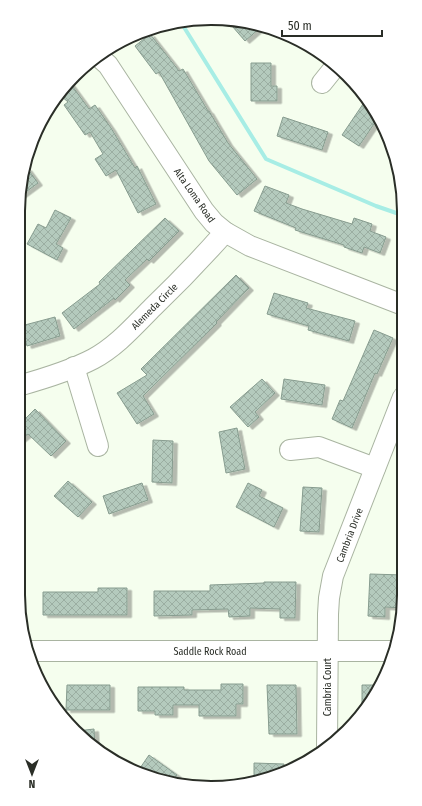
<svg xmlns="http://www.w3.org/2000/svg" width="422" height="806" font-family="'Fira Sans Condensed',sans-serif">
  <style>
    .lines { fill: none; stroke-linecap: round; stroke-linejoin: round }
    .stream { stroke: #a7ede5; stroke-width: 4 }
    .building { fill: url(#building-cross-hatch); stroke: #879c8f; filter: url(#shadow) }
    .minor-casing { stroke: #a9b4a1; stroke-width: 22 }
    .minor { stroke: #fff; stroke-width: 20 }
    .labels { text-anchor: middle; stroke-width: 3; stroke-linejoin: round; paint-order: stroke }
    .street-label { font-size: 10px; fill: #2a2e27; stroke: #fff }
    .rim { fill: none; stroke: #2a2e27; stroke-width: 2 }
  </style>
  <defs>
    <pattern id="building-cross-hatch" width="8" height="8" patternUnits="userSpaceOnUse"><rect width="8" height="8" fill="#b4cabd"/><path d="M0 0l8 8M0 8l8-8" fill="none" stroke="#9baea2"/></pattern>
    <filter id="shadow"><feDropShadow dx="4.5" dy="2.5" stdDeviation="0" flood-color="#0004"/></filter>
  </defs>
  <rect width="100%" height="100%" fill="#f5feee"/>
  <g class="lines">
    <polyline class="stream" points="182,24 266,159 376,206 402,215"/>
  </g>
  <g class="building">
    <polygon points="226,19 260,28 245,41"/>
    <polygon points="150,34 179,71 183,69 208,111 209,111 228,143 257,179 237,195 209,161 159,72 156,74 135,46"/>
    <polygon points="251,63 271,63 271,86 277,86 277,101 251,101"/>
    <polygon points="70,83 89,109 95,105 111,128 135,168 137,166 156,204 138,213 116,170 106,176 95,159 103,154 90,132 85,135 64,105 68,102 61,96"/>
    <polygon points="363,104 375,112 378,118 359,146 342,135"/>
    <polygon points="283,117 328,132 322,150 277,136"/>
    <polygon points="27,168 38,183 19,197 25,172"/>
    <polygon points="265,186 289,195 286,203 302,209 352,224 354,218 372,224 370,231 386,237 380,253 364,247 362,253 344,247 344,245 295,230 296,228 254,211"/>
    <polygon points="55,210 71,218 56,244 63,248 57,260 27,244 38,224 46,228"/>
    <polygon points="165,218 179,231 149,261 147,259 125,280 130,285 115,300 114,298 74,329 62,313 100,284 99,282"/>
    <polygon points="236,275 249,288 216,322 217,323 143,396 154,414 137,424 117,393 147,375 141,369"/>
    <polygon points="274,293 308,303 306,308 355,321 349,341 308,330 309,326 267,314"/>
    <polygon points="55,317 60,336 27,346 21,326"/>
    <polygon points="374,330 393,338 377,374 375,373 352,428 332,419 340,400 343,401"/>
    <polygon points="262,379 275,393 255,412 259,417 248,427 230,407"/>
    <polygon points="284,379 325,385 322,405 281,399"/>
    <polygon points="35,409 66,441 51,456 28,434 18,442 18,426"/>
    <polygon points="237,428 245,469 226,473 219,432"/>
    <polygon points="153,440 173,441 172,483 152,482"/>
    <polygon points="68,481 92,502 78,517 54,496"/>
    <polygon points="142,483 148,500 109,514 103,496"/>
    <polygon points="248,483 262,490 259,496 283,508 274,527 236,507"/>
    <polygon points="303,487 322,488 319,532 300,531"/>
    <polygon points="370,574 404,575 403,608 385,607 385,617 368,616"/>
    <polygon points="264,582 296,582 295,618 280,618 280,609 250,608 250,616 229,617 228,609 192,610 192,615 154,616 154,591 210,591 210,585 264,583"/>
    <polygon points="98,588 127,588 127,615 43,615 43,592 98,592"/>
    <polygon points="221,684 243,684 243,704 236,704 236,716 199,716 199,705 173,705 173,715 155,715 155,711 138,711 138,687 184,687 184,690 221,690"/>
    <polygon points="67,685 110,685 110,710 66,710"/>
    <polygon points="267,685 296,685 297,734 269,734"/>
    <polygon points="362,685 380,685 362,709"/>
    <polygon points="94,729 95,747 77,731"/>
    <polygon points="149,755 177,775 172,782 161,781 138,771"/>
    <polygon points="254,763 284,764 284,773 254,780"/>
  </g>
  <g class="lines">
    <g class="minor-casing">
      <g id="minor">
        <polyline points="99,57 108,65 204,211 214,223 225,232 250,246 403,305"/>
        <polyline points="322,83 334,68"/>
        <polyline points="74,367 98,446"/>
        <path d="M18,386c25,-7 52,-15 75,-27 24,-13 41,-33 60,-52 25,-24 49,-49 72,-75"/>
        <polyline points="290,450 319,447 375,468"/>
        <polyline points="27,651 392,651"/>
        <polyline points="327,747 328,614 329,598 333,576 403,397"/>
      </g>
    </g>
    <use href="#minor" class="minor"/>
  </g>
  <g class="labels">
    <g class="street-label">
      <text transform="translate(195 195) rotate(55)" y="4">Alta Loma Road</text>
      <text transform="translate(154 306) rotate(-45)" y="4">Alemeda Circle</text>
      <text transform="translate(349 535) rotate(-69)" y="4">Cambria Drive</text>
      <text x="210" y="655">Saddle Rock Road</text>
      <text transform="translate(327 687) rotate(-90)" y="4">Cambria Court</text>
    </g>
  </g>
  <path d="M0 0H422V806H0ZM211 25H211A186 186 0 0 1 397 211V595A186 186 0 0 1 211 781H211A186 186 0 0 1 25 595V211A186 186 0 0 1 211 25Z" fill="#fff" fill-rule="evenodd"/>
  <path class="rim" d="M211 25H211A186 186 0 0 1 397 211V595A186 186 0 0 1 211 781H211A186 186 0 0 1 25 595V211A186 186 0 0 1 211 25Z"/>
  <g transform="translate(32 774) rotate(180)" stroke="#ffffff" stroke-width="3" paint-order="stroke">
  <path d="M0-3L7 15L0 10L-7 15Z" fill="#2a2e27"/>
  <text y="-6" font-size="11" font-weight="bold" text-anchor="middle" fill="#2a2e27">N</text>
  </g>
  <path d="M282 30v6h100v-6" fill="none" stroke="#2a2e27" stroke-width="2"/>
  <text x="288" y="30" font-size="12" fill="#2a2e27" stroke="#ffffff" stroke-width="3" paint-order="stroke">50 m</text>
</svg>
